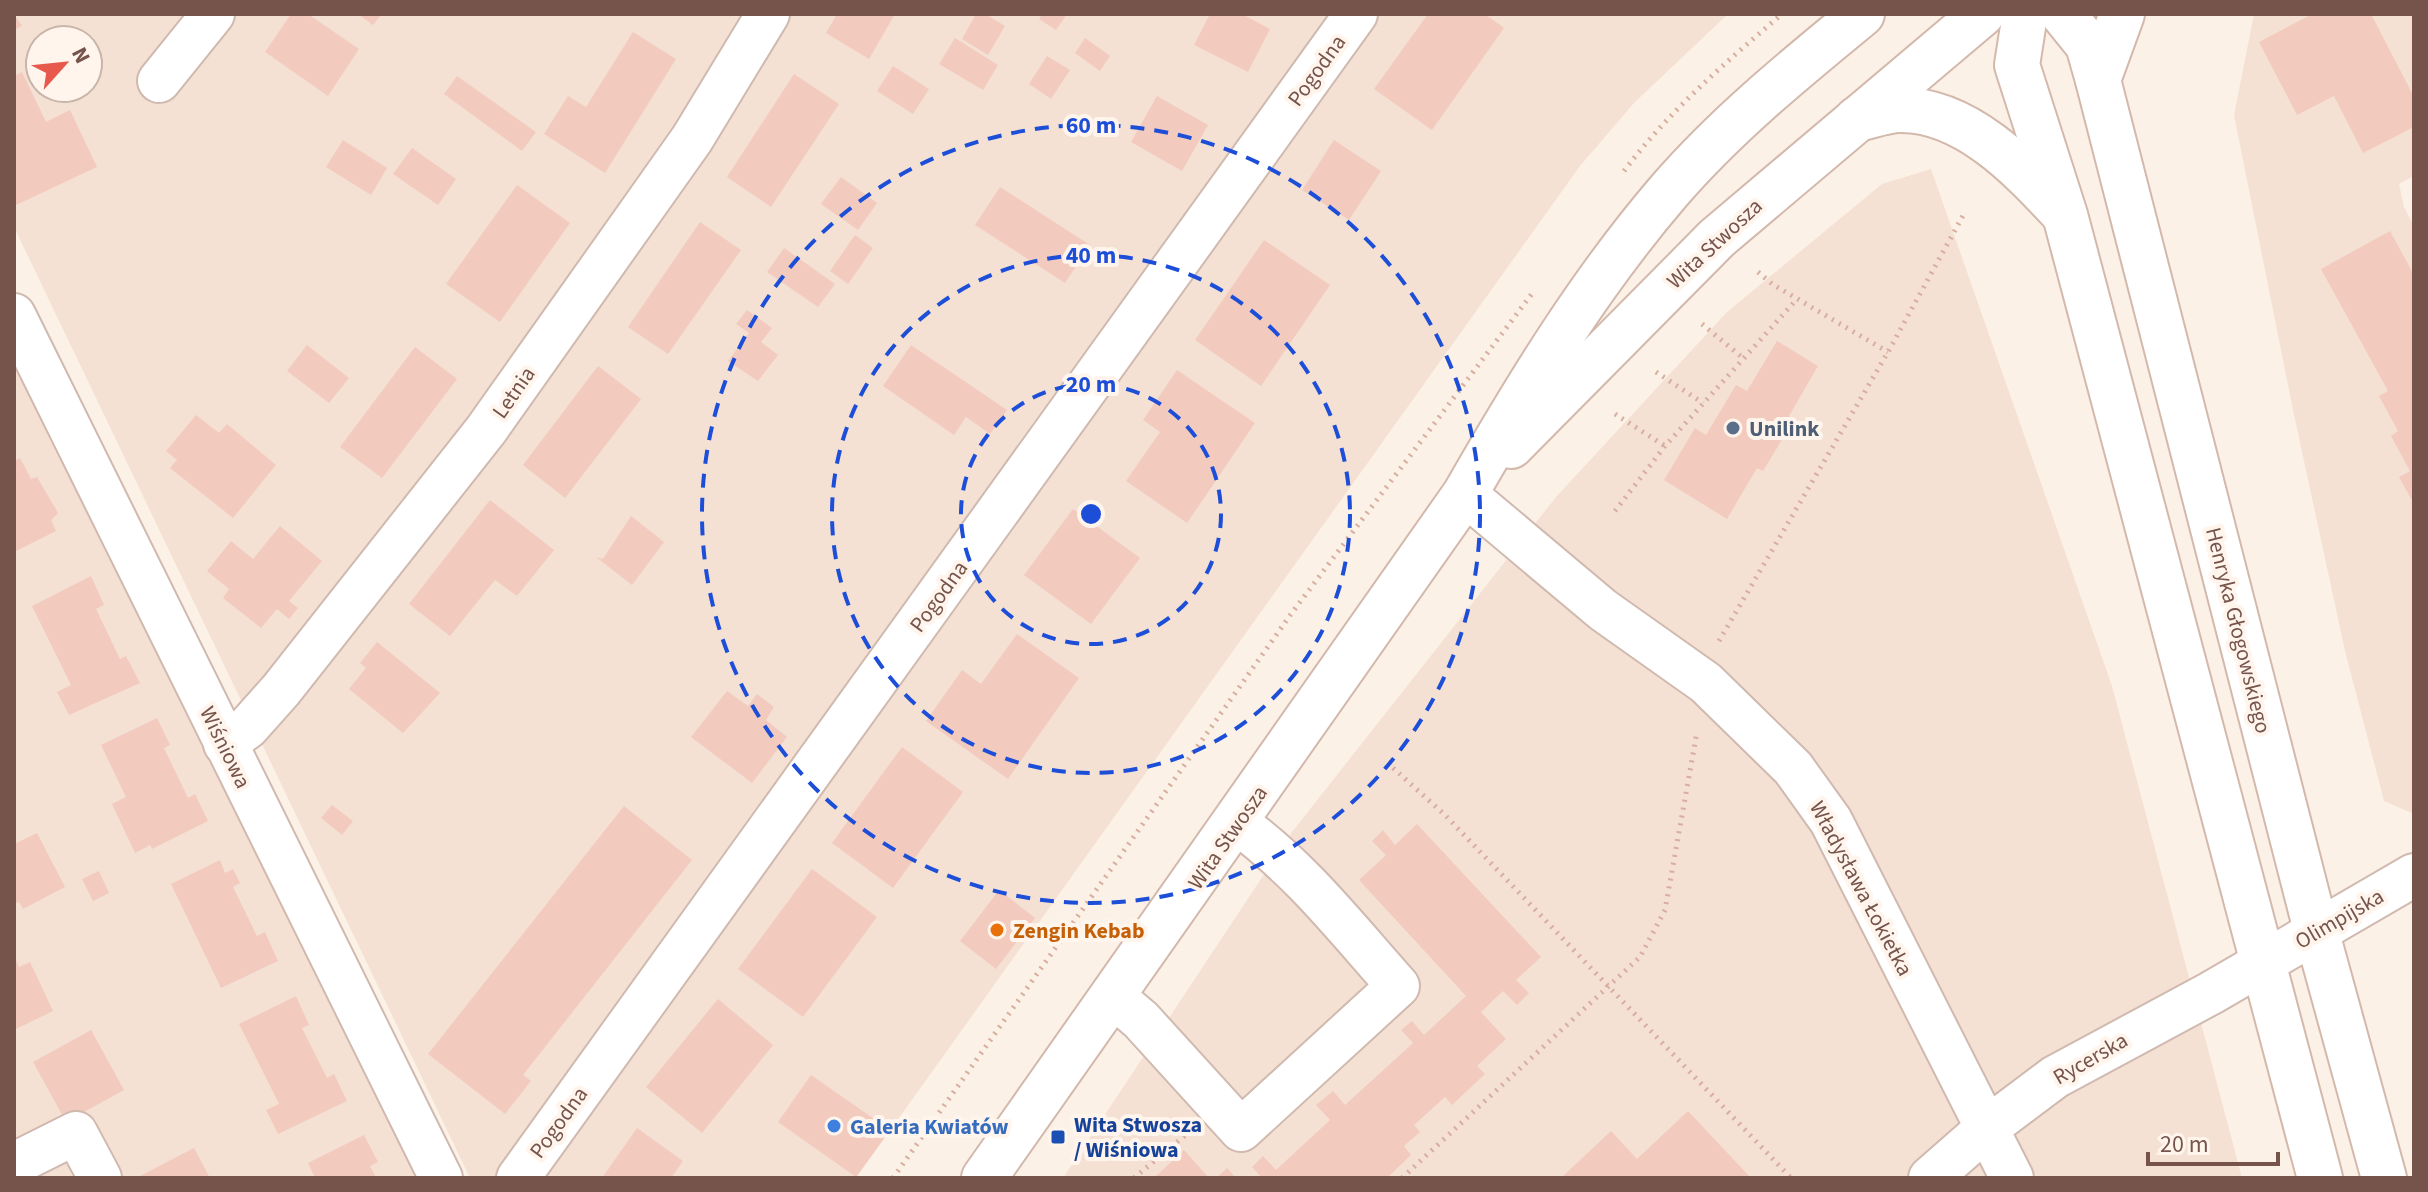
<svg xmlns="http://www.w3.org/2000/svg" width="2428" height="1192" font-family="'Source Sans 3',sans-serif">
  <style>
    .residential { fill: #f4e1d4; fill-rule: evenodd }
    .building { fill: #f2cbbe }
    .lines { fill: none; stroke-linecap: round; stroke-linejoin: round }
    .street-casing { stroke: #d0b9af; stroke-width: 46 }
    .secondary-casing { stroke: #d3b8ac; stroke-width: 48 }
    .path { stroke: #d7aea0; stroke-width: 5; stroke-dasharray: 2 6; stroke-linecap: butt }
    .street { stroke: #fff; stroke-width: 42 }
    .secondary { stroke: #fff; stroke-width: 44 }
    .ring { fill: none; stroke: #1d4ed8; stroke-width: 4; stroke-dasharray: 14 10 }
    .service-dot { fill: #5c6f8a; stroke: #fff5ec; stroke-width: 3 }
    .food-dot { fill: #e8710a; stroke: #fff5ec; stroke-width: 3 }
    .shop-dot { fill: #3f7fe0; stroke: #fff5ec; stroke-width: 3 }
    .transit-dot { fill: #1a4fb4; stroke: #fff5ec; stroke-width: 3 }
    .labels { text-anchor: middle; stroke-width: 8; stroke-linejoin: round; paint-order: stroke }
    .street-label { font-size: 22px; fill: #76544b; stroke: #fff5ec }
    .service-label { font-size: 22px; font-weight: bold; fill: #4e5e75; stroke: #fff5ec; text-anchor: start }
    .food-label { font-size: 22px; font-weight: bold; fill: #c56008; stroke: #fff5ec; text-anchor: start }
    .transit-label { font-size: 22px; font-weight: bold; fill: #164399; stroke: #fff5ec; text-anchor: start }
    .shop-label { font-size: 22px; font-weight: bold; fill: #366cbe; stroke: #fff5ec; text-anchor: start }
    .centre { fill: #1d4ed8; stroke: #fff5ec; stroke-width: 4 }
    .ring-label { font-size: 24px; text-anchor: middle; font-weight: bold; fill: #1d4ed8; stroke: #fff5ec; stroke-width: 8; stroke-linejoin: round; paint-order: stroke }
  </style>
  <rect width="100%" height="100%" fill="#fcf1e6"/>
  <g class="residential">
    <path d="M14,14h1714l-94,89 -54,63 -724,1012h-386l-456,-951zM40,40h48v48h-48z"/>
    <polygon points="2254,14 2414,14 2414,176 2399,184 2404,207 2414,226 2414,814 2384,801 2345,651 2293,410 2234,115"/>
    <polygon points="1931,169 2112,686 2242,1178 1063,1178 1292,832 1556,497 1727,312 1882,184"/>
    <polygon points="14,348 417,1178 14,1178"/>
  </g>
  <g class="building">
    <polygon points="14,14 22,26 14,30"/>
    <polygon points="291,14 308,14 359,49 328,96 265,52"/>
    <polygon points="358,14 382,14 373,25"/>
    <polygon points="837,14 895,14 869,59 826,33"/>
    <polygon points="976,14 985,14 1005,26 988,55 962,39"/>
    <polygon points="1042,14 1067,14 1056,30 1039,19"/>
    <polygon points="1210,14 1242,14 1270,29 1248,72 1194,45"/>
    <polygon points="1428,14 1485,14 1504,28 1432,130 1374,89"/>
    <polygon points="2312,14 2371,14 2414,97 2412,128 2363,153 2334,96 2297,115 2259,42"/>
    <polygon points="633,32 676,59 605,173 544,134 568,96 586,107"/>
    <polygon points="955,38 998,65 983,90 939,64"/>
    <polygon points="1085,38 1110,56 1100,71 1075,53"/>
    <polygon points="1047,56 1070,70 1051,99 1029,84"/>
    <polygon points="893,66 929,89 913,114 877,91"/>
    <polygon points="22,72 46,122 70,110 97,167 16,205 14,76"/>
    <polygon points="794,74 839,104 771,207 727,177"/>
    <polygon points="457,76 536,132 522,151 444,94"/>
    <polygon points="1157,96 1208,125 1182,171 1131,142"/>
    <polygon points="343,140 387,168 371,195 326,167"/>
    <polygon points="1334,140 1381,171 1349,220 1302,190"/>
    <polygon points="412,148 456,179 438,205 393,174"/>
    <polygon points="841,177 877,203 858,230 821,204"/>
    <polygon points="517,185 570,223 500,322 446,284"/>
    <polygon points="1000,187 1090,245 1065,283 975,225"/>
    <polygon points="700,222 741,250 668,354 628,327"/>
    <polygon points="2390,231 2414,275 2414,504 2399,477 2410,471 2391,436 2398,431 2379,396 2388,391 2321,269"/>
    <polygon points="855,235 873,248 848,284 830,271"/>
    <polygon points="1264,240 1330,285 1261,386 1195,340"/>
    <polygon points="784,248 835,284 818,307 767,272"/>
    <polygon points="747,310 772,328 761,342 778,355 758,381 728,361 749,333 736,324"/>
    <polygon points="1777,341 1818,366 1789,416 1794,420 1763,471 1757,468 1727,519 1664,480 1695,428 1706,435 1736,385 1747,391"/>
    <polygon points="307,345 349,378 329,403 287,371"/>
    <polygon points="911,345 1007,410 990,434 966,417 954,435 883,386"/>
    <polygon points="415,347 457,379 382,478 340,447"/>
    <polygon points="598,366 641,399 565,498 523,465"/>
    <polygon points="1177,370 1255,423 1187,523 1126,481 1160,432 1143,420"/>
    <polygon points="196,415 219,433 227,424 276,465 233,518 170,468 177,460 166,451"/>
    <polygon points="20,458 31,479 37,477 58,513 51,520 56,531 14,552 14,461"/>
    <polygon points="490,500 554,550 517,596 495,580 450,636 409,604"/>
    <polygon points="1073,509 1140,558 1091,624 1024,575"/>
    <polygon points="631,516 664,542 632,585 596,557 603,559"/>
    <polygon points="280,526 322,561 289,601 298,608 289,619 277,609 261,628 223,598 229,589 207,571 231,541 253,559"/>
    <polygon points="91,576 104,605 96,609 120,659 126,656 140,683 69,715 57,692 71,685 32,606"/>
    <polygon points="1017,634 1079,678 1008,779 926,721 962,670 981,684"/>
    <polygon points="377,642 440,693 403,733 349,689 366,668 360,663"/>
    <polygon points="727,691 748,706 757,694 774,707 766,720 787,737 752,783 691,737"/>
    <polygon points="157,718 170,745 164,748 188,798 195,794 208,821 152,849 150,845 135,853 112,804 126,797 101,745"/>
    <polygon points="902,747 963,792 893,888 832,843"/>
    <polygon points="332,805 353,821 342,835 321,818"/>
    <polygon points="624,806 692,860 523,1075 531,1081 505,1114 428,1054"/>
    <polygon points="1417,824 1541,957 1516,980 1529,993 1517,1005 1503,991 1481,1012 1506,1039 1477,1066 1485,1074 1452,1105 1445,1097 1414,1125 1420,1132 1404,1146 1411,1155 1387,1178 1262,1178 1252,1167 1263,1156 1276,1170 1330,1120 1316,1105 1333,1091 1345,1105 1413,1043 1401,1030 1412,1021 1424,1035 1466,996 1359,880 1386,855 1372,841 1383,830 1395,845"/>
    <polygon points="37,833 65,887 23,909 19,902 14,904 14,844"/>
    <polygon points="220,860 225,873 233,869 240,883 233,887 257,936 265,932 278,961 221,988 171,884"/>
    <polygon points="812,869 877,917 803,1017 738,969"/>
    <polygon points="99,871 109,893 93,901 82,879"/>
    <polygon points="999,890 1035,918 996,969 960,941"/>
    <polygon points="14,956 19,967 30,962 53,1011 14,1030"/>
    <polygon points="296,996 309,1025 302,1028 327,1078 334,1074 347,1101 278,1134 266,1110 279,1104 239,1024"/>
    <polygon points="718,999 773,1045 702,1133 646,1087"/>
    <polygon points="91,1030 124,1090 66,1122 33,1062"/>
    <polygon points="811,1075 890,1130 856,1177 778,1122"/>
    <polygon points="1688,1111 1751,1178 1561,1178 1611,1131 1637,1159"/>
    <polygon points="637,1128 683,1161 671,1178 602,1178"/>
    <polygon points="364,1135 378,1162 370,1166 376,1178 315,1178 308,1163"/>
    <polygon points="194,1148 210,1178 136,1178"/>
    <polygon points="1184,1150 1209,1178 1154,1178"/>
    <polygon points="1227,1168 1236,1178 1216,1178"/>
  </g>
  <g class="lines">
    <g class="street-casing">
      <g id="street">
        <polyline points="159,81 213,14"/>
        <polyline points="14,315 441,1178"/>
        <polyline points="1465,494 1603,610 1706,683 1793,768 1831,821 2012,1178"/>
        <polyline points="225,744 248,727 281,690 486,430 692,139 768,14"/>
        <path d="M1114,997l27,23 100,110 157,-144c-51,-57 -98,-118 -161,-163"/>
        <polyline points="14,1164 76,1133 100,1178"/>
        <polyline points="518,1178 1356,14"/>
        <polyline points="1930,1178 1987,1128 2055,1077 2211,993 2414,875"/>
      </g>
    </g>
    <g class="secondary-casing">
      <g id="secondary">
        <polyline points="2025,14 2017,65 2065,215 2320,1178"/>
        <polyline points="2063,14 2088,45 2098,80 2316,930 2384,1178"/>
        <polyline points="2098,80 2122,14"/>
        <path d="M1857,119c14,-3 30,-9 43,-9 65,-1 120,57 161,101"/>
        <polyline points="1511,446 1717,238 1982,14"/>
        <path d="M984,1178l481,-684c61,-106 124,-210 204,-303 57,-66 126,-122 193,-177"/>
      </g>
    </g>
    <g class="path">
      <path d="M1624,171c45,-60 101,-108 158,-157"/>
      <polyline points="1758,272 1772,284 1888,352"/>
      <polyline points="1702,324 1743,358"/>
      <polyline points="1656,372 1703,403"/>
      <polyline points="1615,414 1665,446"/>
      <polyline points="1615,511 1665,446 1797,299"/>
      <polyline points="1719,641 1888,352 1965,212"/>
      <polyline points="1393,768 1445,815 1791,1178"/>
      <polyline points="893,1178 1291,614 1534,291"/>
      <polyline points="1134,1178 1188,1133"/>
      <polyline points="1402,1178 1640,957 1665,910 1697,732"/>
    </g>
    <use href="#street" class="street"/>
    <use href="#secondary" class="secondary"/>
  </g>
  <g class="ring">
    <circle cx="1091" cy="514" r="130"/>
    <circle cx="1091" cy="514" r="259"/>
    <circle cx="1091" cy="514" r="389"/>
  </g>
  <circle class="service-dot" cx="1733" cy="428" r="8"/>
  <circle class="food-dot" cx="997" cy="930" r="8"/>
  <circle class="shop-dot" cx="834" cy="1126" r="8"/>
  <rect class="transit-dot" x="1050" y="1129" width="16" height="16" rx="4"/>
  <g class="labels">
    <g class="street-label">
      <text transform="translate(1316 70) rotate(-54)" y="8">Pogodna</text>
      <text transform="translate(1714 243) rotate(-43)" y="8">Wita Stwosza</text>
      <text transform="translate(513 392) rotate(-55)" y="8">Letnia</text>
      <text transform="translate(938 596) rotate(-54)" y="8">Pogodna</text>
      <text transform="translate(2239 630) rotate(76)" y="8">Henryka Głogowskiego</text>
      <text transform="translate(226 747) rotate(64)" y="8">Wiśniowa</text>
      <text transform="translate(1227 837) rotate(-55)" y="8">Wita Stwosza</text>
      <text transform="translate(1862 888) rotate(62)" y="8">Władysława Łokietka</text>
      <text transform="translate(2339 918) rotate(-30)" y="8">Olimpijska</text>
      <text transform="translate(2090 1058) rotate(-30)" y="8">Rycerska</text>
      <text transform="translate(558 1122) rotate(-54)" y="8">Pogodna</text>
    </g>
    <g class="service-label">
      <text x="1749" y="436">Unilink</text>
    </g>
    <g class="food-label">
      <text x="1013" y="938">Zengin Kebab</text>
    </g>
    <g class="transit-label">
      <text x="1074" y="1132">Wita Stwosza<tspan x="1074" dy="25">/ Wiśniowa</tspan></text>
    </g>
    <g class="shop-label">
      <text x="850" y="1134">Galeria Kwiatów</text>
    </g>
  </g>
  <circle cx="1091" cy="514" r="12" class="centre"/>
  <g class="ring-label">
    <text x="1091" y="133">60 m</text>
    <text x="1091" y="263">40 m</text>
    <text x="1091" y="392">20 m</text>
  </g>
  <rect width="2428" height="1192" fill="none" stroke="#76544b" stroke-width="32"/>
  <g transform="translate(64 64) rotate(63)"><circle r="38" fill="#fff5ec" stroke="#c8b5ac" stroke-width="2"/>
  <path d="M0-6L14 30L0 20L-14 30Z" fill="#e6594c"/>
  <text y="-12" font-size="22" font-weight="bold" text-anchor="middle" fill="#76544b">N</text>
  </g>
  <path d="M2148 1152v12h130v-12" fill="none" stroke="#76544b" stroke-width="4"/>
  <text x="2160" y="1152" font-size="24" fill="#76544b" stroke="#fff5ec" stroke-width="6" paint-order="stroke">20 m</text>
</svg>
